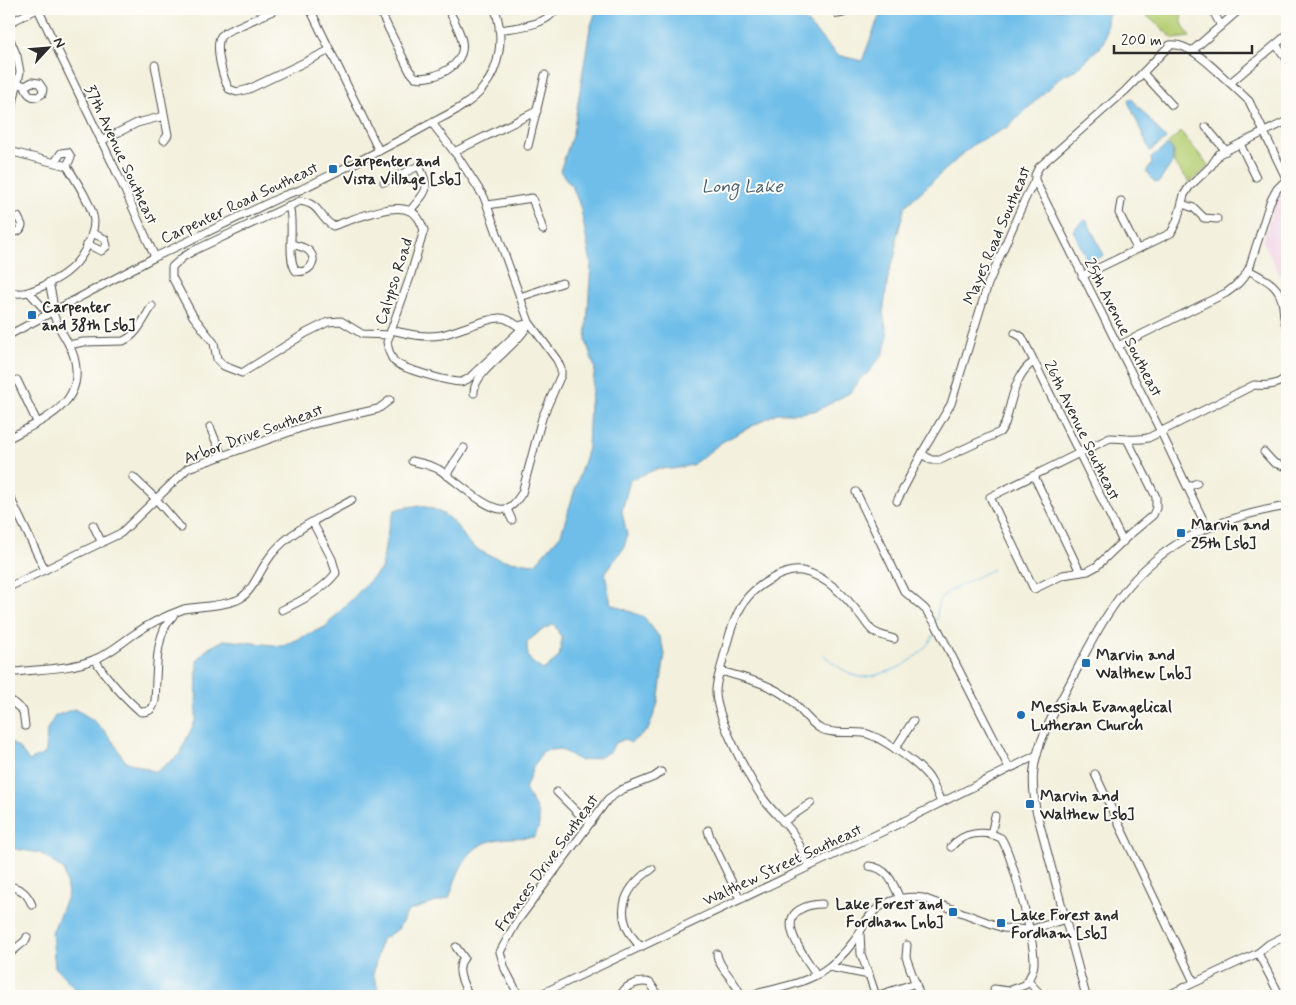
<svg xmlns="http://www.w3.org/2000/svg" width="1296" height="1005" font-family="Mynerve,sans-serif">
  <style>
    .built { fill: #f0d0e5 }
    .green { fill: #b6cf74; stroke: #707d50 }
    .water { fill: #6ebee9; stroke: #4c748a; fill-rule: evenodd }
    .lines { fill: none; stroke-linecap: round; stroke-linejoin: round }
    .stream { stroke: #6ebee9; stroke-width: 1 }
    .minor-casing { stroke: #494946; stroke-width: 9 }
    .minor { stroke: #fff; stroke-width: 7 }
    .poi-dot { fill: #1f6fb2; stroke: #fdfcf7; stroke-width: 2 }
    .labels { text-anchor: middle; stroke-width: 4; stroke-linejoin: round; paint-order: stroke }
    .street-label { font-size: 16px; fill: #2b2b2b; stroke: #fdfcf7 }
    .poi-label { font-size: 16px; font-weight: bold; fill: #2b2b2b; stroke: #fdfcf7; text-anchor: start }
    .water-label { font-size: 18px; font-style: italic; fill: #425e6e; stroke: #fdfcf7 }
  </style>
  <rect width="100%" height="100%" fill="#fdfcf7"/>
  <filter id="ink" filterUnits="userSpaceOnUse"><feTurbulence type="fractalNoise" baseFrequency=".02" numOctaves="2"/><feDisplacementMap in="SourceGraphic" scale="10" xChannelSelector="R" yChannelSelector="G"/><feConvolveMatrix kernelMatrix="1 2 1 2 8 2 1 2 1" color-interpolation-filters="sRGB"/></filter>
  <filter id="wash" filterUnits="userSpaceOnUse"><feTurbulence type="fractalNoise" baseFrequency=".0096" numOctaves="4" result="noise"/><feDisplacementMap in="SourceGraphic" scale="20" xChannelSelector="R" yChannelSelector="G"/><feGaussianBlur stdDeviation="1.12" result="paint"/><feColorMatrix in="noise" values="0 0 0 0 0 0 0 0 0 0 0 0 0 0 0 0 0 1.4 0 .05"/><feComposite in="paint" operator="in"/></filter>
  <g filter="url(#wash)">
    <rect width="100%" height="100%" fill="#f3f0dd"/>
    <polygon class="built" points="1287,184 1287,290 1263,241 1276,200 1282,189"/>
    <g class="green">
      <path d="M1139,9h46c-8,10 -1,18 5,28l-16,2z"/>
      <polygon points="1181,132 1209,166 1190,182 1174,164 1174,151 1168,143"/>
    </g>
    <g class="water">
      <path d="M597,9h201l3,7 36,39 25,6 20,-52h227l-5,34 -27,26 -15,7 -54,51 -34,17 -69,62 -9,34v13l-7,18 -6,42 5,23 -5,18 -16,20 -6,4 -10,14 -33,18 -17,3h-24l-55,29 -30,23 -20,4 -13,-1 -29,12 -8,31 5,25 -3,12 -19,25 6,31 33,13 16,21 5,16 -7,49 -10,27 -18,13 -5,-4 -11,5 -3,7 -12,6 -18,4 -21,-12 -17,2 -10,17 -8,21c9,18 21,29 9,48 -14,1 -30,0 -43,4 -27,7 -34,35 -42,57l-41,13 -10,18 -17,11 -8,34 8,22h-299l-27,-29 -3,-34 16,-39 -4,-24 -24,-17 -31,-5v-107l10,7 10,13 17,-8 1,-23 8,-14 19,-7c27,13 36,27 51,52l31,11 23,-17 17,-36 1,-58 10,-12 17,-9 59,6 42,-19 56,-58 8,-44 6,-15c21,-7 39,-5 56,10 9,8 14,20 23,27 18,13 39,15 61,17l26,-30 27,-86 2,-43 5,-37 -9,-27 5,-77 -10,-55 -8,-21 -13,-17 13,-38 17,-105zM554,624l8,15 -3,18 -16,13c-14,-9 -16,-11 -16,-28l12,-10z"/>
      <polygon points="1131,98 1166,139 1150,151 1128,101"/>
      <polygon points="1168,145 1173,152 1172,163 1159,182 1155,182 1146,171 1152,164 1151,158"/>
      <polygon points="1084,220 1087,221 1104,255 1091,262 1087,260 1073,230"/>
    </g>
    <g class="lines">
      <g class="stream">
        <polyline points="937,621 938,602 947,592 993,569"/>
        <path d="M823,654c10,10 23,19 36,23 9,2 40,-8 48,-14 10,-7 25,-20 28,-32"/>
      </g>
    </g>
  </g>
  <g filter="url(#ink)">
    <g class="lines">
      <g class="minor-casing">
        <g id="minor">
          <polyline points="38,9 117,173 155,257"/>
          <path d="M277,9l-49,22c-1,0 -7,5 -7,5 -7,11 2,42 8,53l8,3 12,-3 81,-39"/>
          <polyline points="310,9 379,151"/>
          <path d="M379,9l30,61 6,7c20,4 52,-12 47,-36 -2,-11 -9,-22 -14,-32"/>
          <polyline points="836,9 838,14 843,13 843,9"/>
          <polyline points="1212,9 1221,26"/>
          <polyline points="9,23 37,9"/>
          <path d="M499,30c18,-3 47,-4 57,-21"/>
          <polyline points="9,37 17,56 20,72 9,121"/>
          <polyline points="1276,45 1287,59"/>
          <polyline points="1192,51 1240,9"/>
          <polyline points="155,65 168,135 164,140"/>
          <polyline points="1143,73 1172,105"/>
          <path d="M18,83l7,3c1,6 5,11 12,11l5,-3 1,-5 -4,-6 -7,-1 -7,4"/>
          <polyline points="1230,83 1249,101 1287,180"/>
          <polyline points="1206,127 1226,151"/>
          <polyline points="101,141 137,123 164,116"/>
          <polyline points="1240,144 1256,177"/>
          <polyline points="528,146 545,75"/>
          <path d="M9,151l58,15c8,13 26,40 27,55 0,17 -13,40 -26,50 -8,7 -29,18 -40,21 -6,2 -14,1 -19,0"/>
          <polyline points="454,152 537,111"/>
          <polyline points="55,162 61,153 68,152 71,157 67,166"/>
          <polyline points="1035,180 1161,432 1207,528"/>
          <path d="M384,182l35,-16c13,25 7,24 -9,45"/>
          <polyline points="1121,201 1119,213 1137,249"/>
          <polyline points="1182,204 1194,208 1204,218 1217,219"/>
          <path d="M289,205c6,20 -3,52 7,66 11,3 23,-8 14,-19 -4,-5 -12,-6 -18,-8"/>
          <polyline points="488,205 532,198 543,230"/>
          <path d="M9,217h9l4,8c-1,5 -4,8 -9,6l-4,-5"/>
          <polyline points="87,244 101,251 107,246 105,239 92,233"/>
          <path d="M1248,270c17,9 33,15 35,37 1,8 0,12 4,20"/>
          <polyline points="1082,276 1171,233 1177,221 1184,195 1189,187 1211,166 1219,154 1287,121"/>
          <polyline points="29,292 45,310 52,312"/>
          <polyline points="520,297 562,283"/>
          <path d="M391,330c17,4 33,8 50,5 15,-3 48,-18 60,-17 6,0 11,4 17,8l9,-2"/>
          <polyline points="1015,333 1022,337 1123,542"/>
          <path d="M9,335l146,-78 130,-62 15,-5c42,-21 85,-41 126,-64 20,-11 43,-20 57,-38 18,-21 21,-53 12,-79"/>
          <path d="M390,335l-28,-1 -21,-13 -13,1 -22,11 -64,40 -18,-7 -7,-7 -3,-16 -21,-27 -21,-39v-10l11,-10 12,-7 105,-49c21,3 18,16 33,25 19,-6 59,-24 77,-15 8,3 11,12 14,19l-14,47 -23,65c1,6 3,14 7,19 7,8 56,21 67,21 3,-1 5,-2 7,-3l58,-54"/>
          <path d="M69,345l14,-3 40,-1c14,-5 21,-23 29,-35"/>
          <path d="M1118,346l108,-53c10,-7 17,-13 23,-24l21,-67 7,-13 10,-10"/>
          <polyline points="17,380 37,422"/>
          <path d="M474,393c-1,-21 40,-44 52,-65v-3"/>
          <polyline points="210,427 222,456"/>
          <path d="M9,438c33,-18 78,-33 65,-81 -4,-15 -18,-30 -21,-45 -1,-2 0,-6 0,-7 0,-8 -3,-16 -4,-23"/>
          <path d="M1127,439l29,58v11l-3,7 -25,21 -31,30 -9,5 -25,4 -29,14 -44,-92 120,-59c13,0 25,3 38,0l106,-53c12,1 24,1 33,-9"/>
          <polyline points="1264,452 1274,463 1287,467"/>
          <path d="M922,454l9,6h9l60,-28 5,-8c6,-20 10,-52 29,-62"/>
          <path d="M412,461c9,2 18,4 26,8 16,9 49,43 67,40 8,-2 12,-9 17,-16l20,-75 19,-43v-6l-4,-9 -28,-38 -45,-125 -28,-43 -24,-31"/>
          <polyline points="446,475 464,448"/>
          <polyline points="1034,476 1080,572"/>
          <polyline points="133,477 155,498 181,528"/>
          <polyline points="1188,487 1197,483"/>
          <polyline points="856,492 904,591 925,609 935,623 1009,768"/>
          <polyline points="9,495 45,570"/>
          <path d="M897,501l26,-50 28,-47 37,-120 37,-85 10,-19v-5l4,-8 86,-76 45,-46c20,-3 45,25 60,38l57,-48"/>
          <polyline points="507,509 512,520"/>
          <polyline points="93,525 102,543"/>
          <polyline points="9,587 121,533 188,468 312,424 378,409 390,400"/>
          <path d="M282,610c19,-9 41,-20 54,-37l-4,-14 -19,-36"/>
          <path d="M95,659c8,16 32,41 46,53 9,0 12,-3 14,-11 2,-26 -1,-67 18,-85"/>
          <path d="M9,670l8,2c25,-3 53,-3 76,-12 17,-6 29,-18 43,-27 14,-10 32,-18 48,-24 15,-3 44,-3 57,-11 14,-10 20,-31 31,-44 20,-25 52,-38 80,-54"/>
          <path d="M720,673l4,-1c24,7 47,12 67,28 10,9 18,23 30,29 13,6 29,2 42,4 16,2 53,29 64,42 6,7 10,18 14,27"/>
          <polyline points="9,699 23,711 25,726"/>
          <polyline points="895,749 913,721"/>
          <polyline points="1095,774 1194,982"/>
          <polyline points="557,792 578,813 591,822"/>
          <polyline points="783,822 811,803"/>
          <polyline points="708,830 710,837 740,899"/>
          <polyline points="991,835 995,816"/>
          <path d="M951,847c12,-15 33,-17 50,-9 11,17 34,104 33,125 0,8 -5,16 -9,22l-17,6 -14,-2"/>
          <path d="M809,866c-5,-11 -10,-24 -17,-34 -8,-11 -19,-20 -27,-31 -15,-20 -50,-86 -49,-110 0,-11 5,-21 7,-32 5,-20 10,-40 21,-57 10,-15 39,-34 58,-31 25,5 44,26 59,45 4,5 7,11 12,15 6,4 14,6 21,8"/>
          <path d="M869,866c19,2 24,17 31,33"/>
          <path d="M9,886c13,3 18,7 23,19"/>
          <polyline points="860,932 861,954 869,975"/>
          <polyline points="907,945 906,957 920,996"/>
          <path d="M456,947l8,11c-10,11 0,27 5,38"/>
          <path d="M641,947c-28,-28 -21,-57 11,-78"/>
          <polyline points="1258,953 1280,996"/>
          <polyline points="9,954 25,941 27,937"/>
          <path d="M717,954c1,14 19,26 24,42"/>
          <polyline points="829,967 869,975 876,996"/>
          <path d="M816,974c-9,-15 -39,-50 -17,-64 8,-5 14,-6 23,-6"/>
          <polyline points="1028,981 1042,996"/>
          <polyline points="519,996 505,969 500,952 516,923 608,799 621,790 654,777 661,772"/>
          <polyline points="537,996 886,830 1037,755"/>
          <path d="M621,996c3,-11 19,-16 29,-13l9,13"/>
          <path d="M747,996c25,-7 50,-10 73,-23 13,-8 25,-20 34,-32 5,-6 8,-13 12,-20 12,-19 36,-26 57,-23l80,30 26,2 37,-11"/>
          <polyline points="876,996 916,983"/>
          <path d="M1086,996l-50,-186c-2,-13 -4,-28 -2,-41 4,-31 23,-61 37,-88 12,-23 24,-48 39,-70 43,-66 101,-92 177,-105"/>
          <polyline points="1166,996 1258,953 1269,944 1287,935"/>
        </g>
      </g>
      <use href="#minor" class="minor"/>
    </g>
  </g>
  <g class="poi-dot">
    <rect x="328" y="164" width="10" height="10" rx="2.5"/>
    <rect x="27" y="310" width="10" height="10" rx="2.5"/>
    <rect x="1176" y="528" width="10" height="10" rx="2.5"/>
    <rect x="1081" y="658" width="10" height="10" rx="2.5"/>
    <circle cx="1021" cy="715" r="5"/>
    <rect x="1025" y="799" width="10" height="10" rx="2.5"/>
    <rect x="948" y="907" width="10" height="10" rx="2.5"/>
    <rect x="996" y="918" width="10" height="10" rx="2.5"/>
  </g>
  <g class="labels">
    <g class="street-label">
      <text transform="translate(122 154) rotate(65)" y="6">37th Avenue Southeast</text>
      <text transform="translate(239 202) rotate(-25)" y="6">Carpenter Road Southeast</text>
      <text transform="translate(996 235) rotate(-67)" y="6">Mayes Road Southeast</text>
      <text transform="translate(393 281) rotate(-72)" y="6">Calypso Road</text>
      <text transform="translate(1124 327) rotate(63)" y="6">25th Avenue Southeast</text>
      <text transform="translate(1083 430) rotate(64)" y="6">26th Avenue Southeast</text>
      <text transform="translate(253 433) rotate(-20)" y="6">Arbor Drive Southeast</text>
      <text transform="translate(546 862) rotate(-54)" y="6">Frances Drive Southeast</text>
      <text transform="translate(782 864) rotate(-25)" y="6">Walthew Street Southeast</text>
    </g>
    <g class="poi-label">
      <text x="343" y="166">Carpenter and<tspan x="343" dy="18">Vista Village [sb]</tspan></text>
      <text x="42" y="312">Carpenter<tspan x="42" dy="18">and 38th [sb]</tspan></text>
      <text x="1191" y="530">Marvin and<tspan x="1191" dy="18">25th [sb]</tspan></text>
      <text x="1096" y="660">Marvin and<tspan x="1096" dy="18">Walthew [nb]</tspan></text>
      <text x="1031" y="712">Messiah Evangelical<tspan x="1031" dy="18">Lutheran Church</tspan></text>
      <text x="1040" y="801">Marvin and<tspan x="1040" dy="18">Walthew [sb]</tspan></text>
      <text x="943" y="909" text-anchor="end">Lake Forest and<tspan x="943" dy="18">Fordham [nb]</tspan></text>
      <text x="1011" y="920">Lake Forest and<tspan x="1011" dy="18">Fordham [sb]</tspan></text>
    </g>
    <g class="water-label">
      <text x="742" y="192">Long Lake</text>
    </g>
  </g>
  <rect width="1296" height="1005" fill="none" stroke="#fdfcf7" stroke-width="30"/>
  <g transform="translate(48 48) rotate(64)" stroke="#fdfcf7" stroke-width="4" paint-order="stroke">
  <path d="M0-4L9 19L0 12L-9 19Z" fill="#2b2b2b"/>
  <text y="-8" font-size="14" font-weight="bold" text-anchor="middle" fill="#2b2b2b">N</text>
  </g>
  <path d="M1114 45v8h138v-8" fill="none" stroke="#2b2b2b" stroke-width="2.5"/>
  <text x="1121" y="45" font-size="15" fill="#2b2b2b" stroke="#fdfcf7" stroke-width="4" paint-order="stroke">200 m</text>
</svg>
